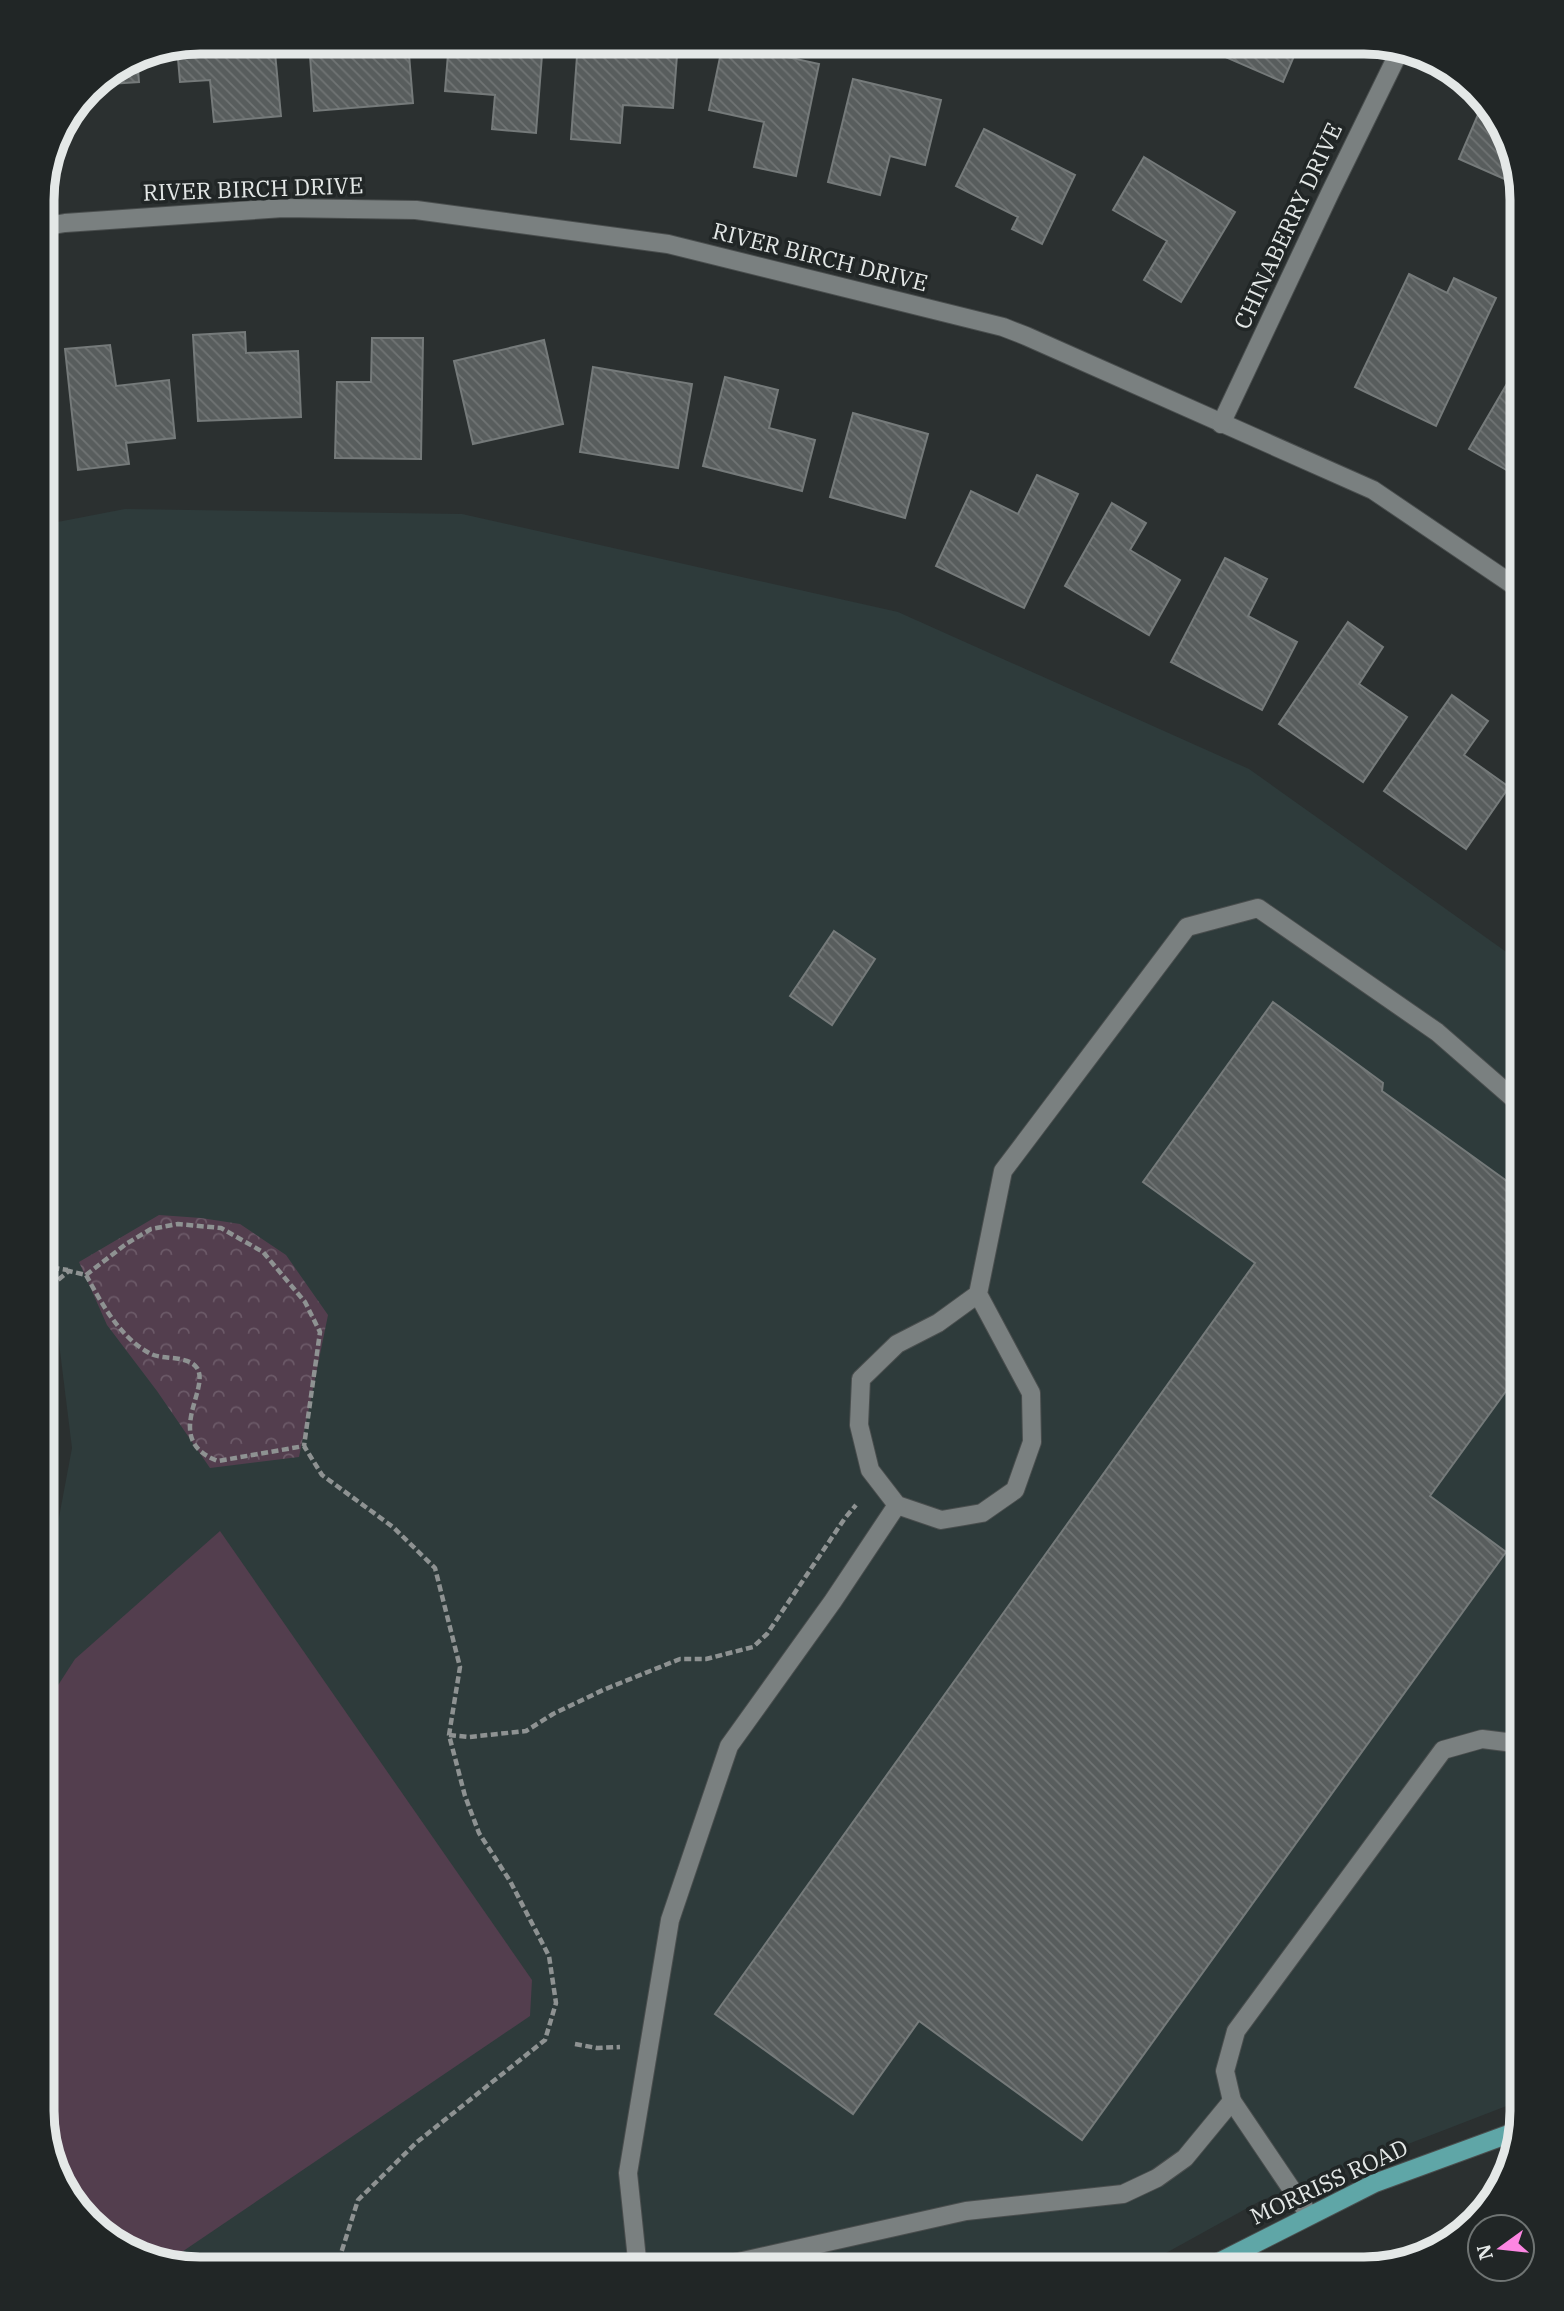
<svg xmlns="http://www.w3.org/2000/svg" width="1564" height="2311" font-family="'IBM Plex Serif',serif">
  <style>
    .built { fill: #2e3b3b }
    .park { fill: url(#park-crowns) }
    .garden { fill: #533e4e }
    .building { fill: url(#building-back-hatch); stroke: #757a7a; stroke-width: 2 }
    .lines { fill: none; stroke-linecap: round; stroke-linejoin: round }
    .minor-casing { stroke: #4a4e4e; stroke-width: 20 }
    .major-casing { stroke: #4a4e4e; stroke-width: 20 }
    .path { stroke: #8e9292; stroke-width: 4.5; stroke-dasharray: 7 3.5; stroke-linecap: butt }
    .minor { stroke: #7a8080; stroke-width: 18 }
    .major { stroke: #5fa6a7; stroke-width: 18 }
    .labels { text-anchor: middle; stroke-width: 7; stroke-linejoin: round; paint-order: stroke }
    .street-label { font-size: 23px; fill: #e4e8e7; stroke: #212626 }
    .rim { fill: none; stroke: #e4e8e7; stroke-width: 9 }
  </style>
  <defs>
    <pattern id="park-crowns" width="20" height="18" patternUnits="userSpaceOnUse" patternTransform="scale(1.75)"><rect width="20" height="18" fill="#533e4e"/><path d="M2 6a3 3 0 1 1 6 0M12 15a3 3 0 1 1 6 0" fill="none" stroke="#6c5a68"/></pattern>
    <pattern id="building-back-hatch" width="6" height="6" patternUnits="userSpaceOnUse" patternTransform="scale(1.75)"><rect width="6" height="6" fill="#585d5d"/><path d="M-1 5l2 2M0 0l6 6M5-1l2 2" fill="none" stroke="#707474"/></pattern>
  </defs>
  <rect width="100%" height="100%" fill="#2b3030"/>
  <polygon class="built" points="125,509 462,514 898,612 1249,769 1512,956 1522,967 1522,2100 1260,2201 1137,2269 190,2269 121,2248 63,2190 42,2111 42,1608 72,1448 49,1262 42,1252 42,525"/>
  <polygon class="park" points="159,1215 201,1218 240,1224 286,1255 328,1315 299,1457 210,1468 157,1391 107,1325 79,1262"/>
  <polygon class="garden" points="220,1531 532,1980 530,2016 167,2262 121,2248 63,2190 42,2111 42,1710 75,1659"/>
  <g class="building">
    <polygon points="200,42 274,42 281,116 214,122 210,80 180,82 177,47"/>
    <polygon points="309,42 408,42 413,103 314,111"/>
    <polygon points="449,42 543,42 536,133 492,129 495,95 445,91"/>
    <polygon points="578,42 678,42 673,108 623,105 620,143 571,139"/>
    <polygon points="1191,42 1300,42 1283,82"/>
    <polygon points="723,43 819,64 796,176 754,167 764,122 709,110"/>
    <polygon points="137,56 139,82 93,85"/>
    <polygon points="853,79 941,100 925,165 890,156 880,195 828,182"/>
    <polygon points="1483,103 1501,121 1518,185 1459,159"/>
    <polygon points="984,129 1075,175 1042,244 1012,229 1018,217 956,186"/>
    <polygon points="1144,157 1235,212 1181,302 1144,280 1167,241 1113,210"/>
    <polygon points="1409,274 1447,293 1454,278 1496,298 1436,426 1355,387"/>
    <polygon points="245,332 246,353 298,351 301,417 198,421 193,335"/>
    <polygon points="372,338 423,338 421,459 335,458 337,382 371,382"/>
    <polygon points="544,340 563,424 473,444 454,361"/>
    <polygon points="110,345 116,386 169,380 175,438 126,443 129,464 78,470 65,349"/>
    <polygon points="1522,358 1522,452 1510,472 1469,449"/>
    <polygon points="593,367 692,384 678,468 580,452"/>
    <polygon points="725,377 778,390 769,428 815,440 802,491 703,466"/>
    <polygon points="853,413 928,434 905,518 830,497"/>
    <polygon points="42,415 48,447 42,448"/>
    <polygon points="1037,475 1078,494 1024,608 936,566 971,491 1018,514"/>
    <polygon points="1112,503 1146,523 1130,550 1180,580 1149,635 1065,586"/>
    <polygon points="1225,558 1267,579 1248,616 1297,642 1262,710 1171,662"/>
    <polygon points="1348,622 1383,647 1359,684 1407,717 1363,782 1279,724"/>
    <polygon points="1452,695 1488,721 1464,755 1509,787 1466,849 1384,791"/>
    <polygon points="1522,818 1522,845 1509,834"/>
    <polygon points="834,931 875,959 832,1025 790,996"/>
    <polygon points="1273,1002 1383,1083 1382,1091 1522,1192 1522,1369 1430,1496 1506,1552 1082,2140 919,2021 853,2114 715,2014 1255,1263 1143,1182"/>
  </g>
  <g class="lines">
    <g class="minor-casing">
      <g id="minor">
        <polyline points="42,227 65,223 283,208 416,210 668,244 1003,327 1026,336 1373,490 1522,591"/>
        <polyline points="1221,424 1330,193 1400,50"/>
        <polyline points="978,1294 938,1323 897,1344 861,1379 859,1425 870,1470 897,1505 941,1520 982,1513 1015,1490 1032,1442 1031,1393 978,1294 1003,1171 1187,927 1258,908 1437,1032 1522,1106"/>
        <polyline points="1309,2215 1232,2101 1225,2071 1236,2031 1443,1750 1482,1739 1522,1744"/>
        <polyline points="638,2269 628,2173 670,1920 729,1746 833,1601 897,1505"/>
        <polyline points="707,2269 966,2211 1123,2194 1157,2178 1185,2158 1232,2101"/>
      </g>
    </g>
    <g class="major-casing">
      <polyline id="major" points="1205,2269 1375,2183 1517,2131"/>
    </g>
    <g class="path">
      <polyline points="42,1266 68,1270"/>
      <polyline points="86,1275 126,1244 151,1229 178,1224 221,1228 263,1252 305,1302 320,1332 304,1446"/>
      <path d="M42,1293l27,-22 17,4c16,29 34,63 65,79 12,6 37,1 46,14 14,21 -36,72 21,93l86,-15 18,29 71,52 42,41 25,99 -11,68 16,61 14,37 31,48 39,75 7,47 -11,37 -128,102 -59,58 -22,69"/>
      <polyline points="449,1735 469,1737 526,1731 553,1714 603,1690 680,1659 706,1659 753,1647 767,1634 845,1518 856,1505"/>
      <polyline points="575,2044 597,2048 620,2047"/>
    </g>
    <use href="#minor" class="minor"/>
    <use href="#major" class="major"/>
  </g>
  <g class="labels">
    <g class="street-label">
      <text transform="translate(253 189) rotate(-2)" y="8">RIVER BIRCH DRIVE</text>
      <text transform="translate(1288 226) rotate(-65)" y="8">CHINABERRY DRIVE</text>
      <text transform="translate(820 257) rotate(14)" y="8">RIVER BIRCH DRIVE</text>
      <text transform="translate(1329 2182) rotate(-25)" y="8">MORRISS ROAD</text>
    </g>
  </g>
  <path d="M0 0H1564V2311H0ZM200 54H1364A146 146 0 0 1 1510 200V2111A146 146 0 0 1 1364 2257H200A146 146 0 0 1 54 2111V200A146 146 0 0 1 200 54Z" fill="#212626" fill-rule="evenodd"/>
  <path class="rim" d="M200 54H1364A146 146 0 0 1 1510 200V2111A146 146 0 0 1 1364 2257H200A146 146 0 0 1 54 2111V200A146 146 0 0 1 200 54Z"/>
  <g transform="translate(1501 2248) rotate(255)"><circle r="33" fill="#212626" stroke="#6f7473" stroke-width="2"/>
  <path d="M0-5L12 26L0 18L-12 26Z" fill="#fd86e2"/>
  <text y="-10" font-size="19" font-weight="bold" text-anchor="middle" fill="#e4e8e7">N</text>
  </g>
</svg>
